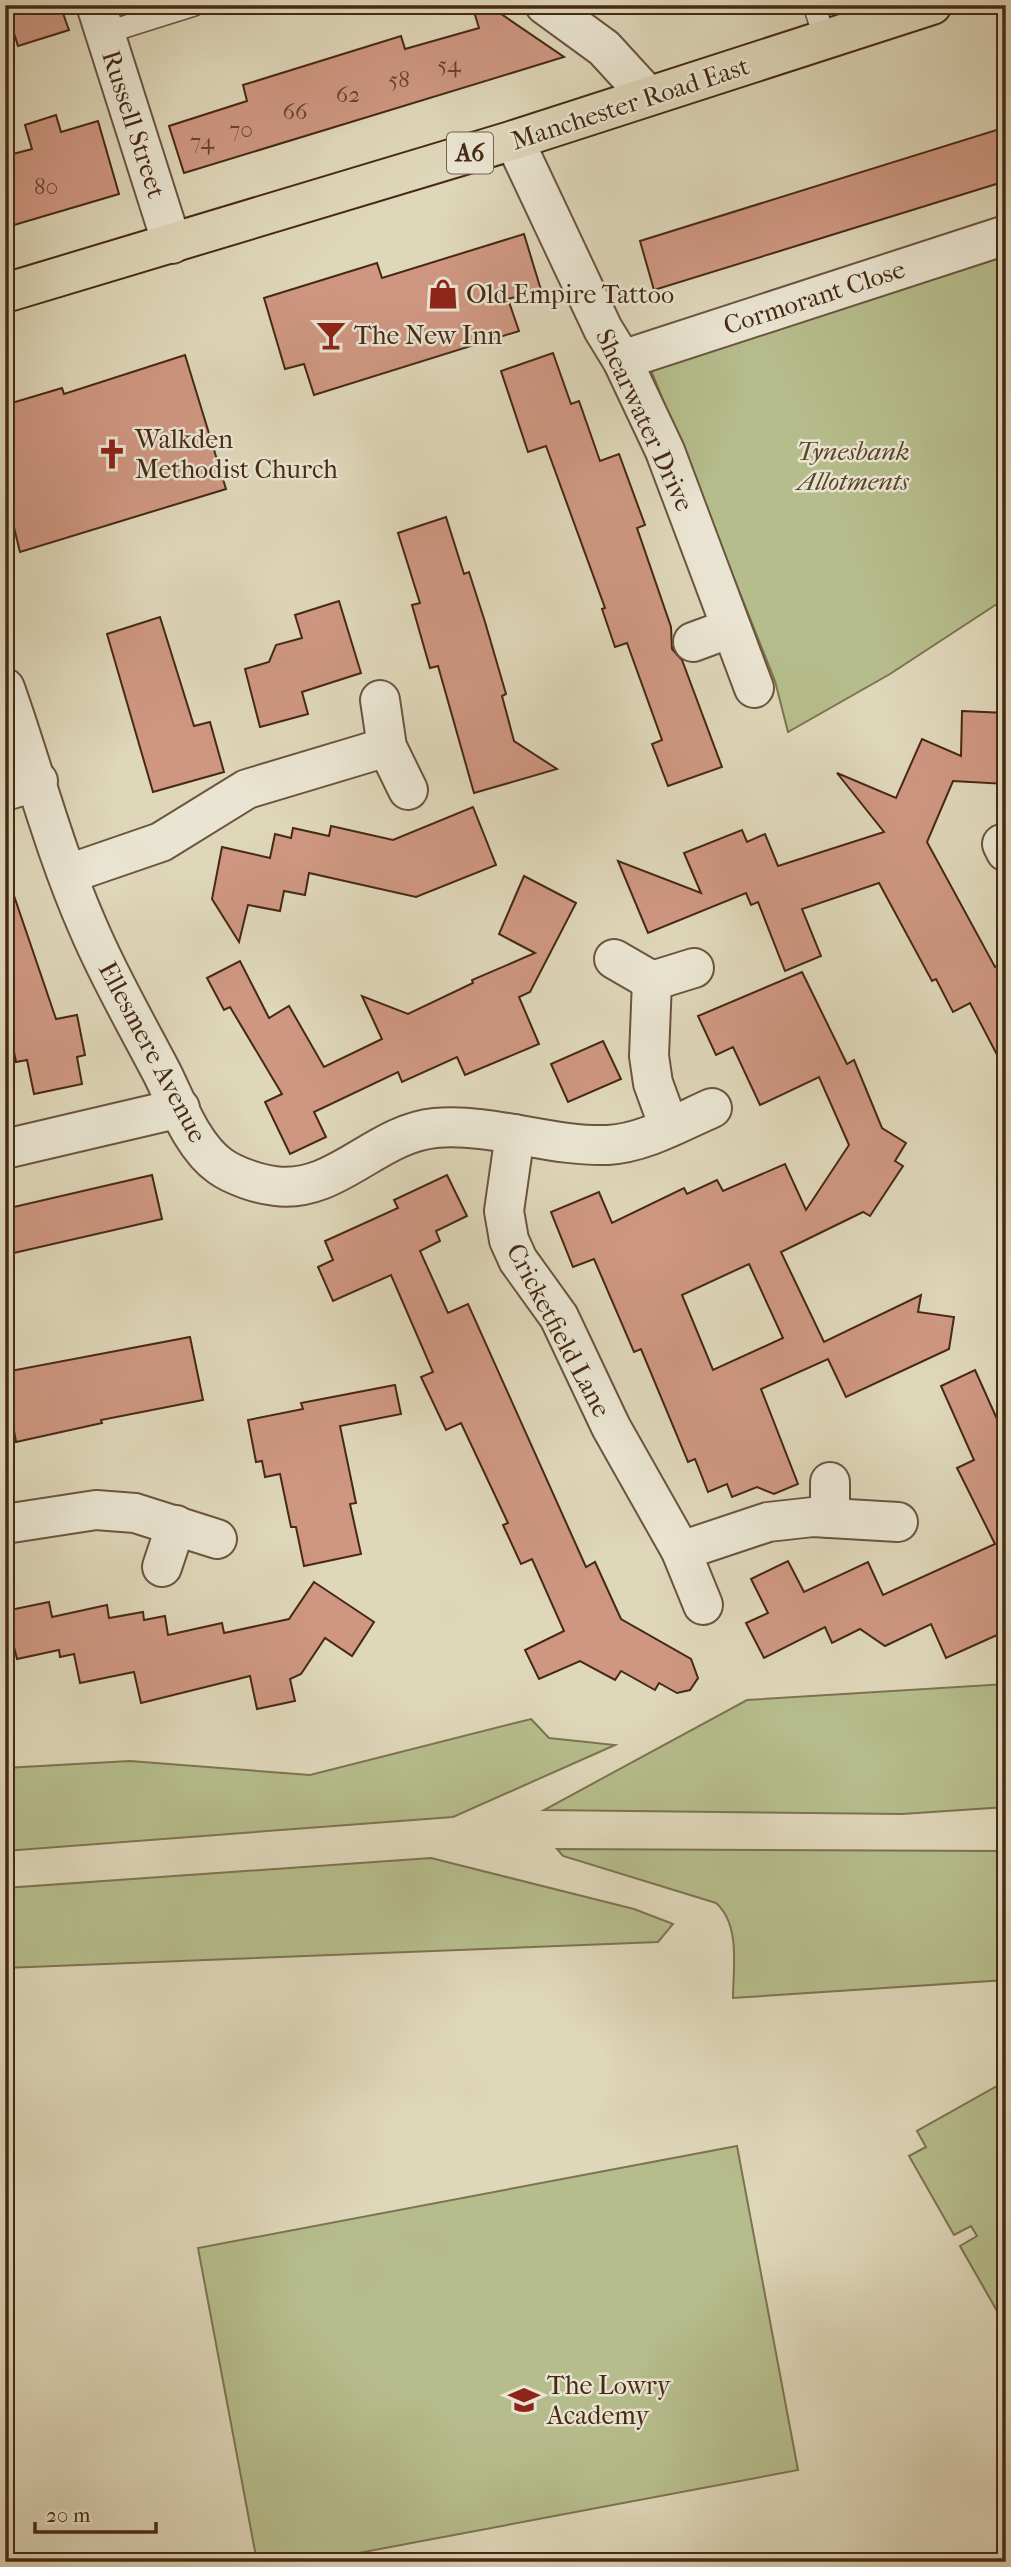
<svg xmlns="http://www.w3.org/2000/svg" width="1011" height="2567" font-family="'IM FELL French Canon',serif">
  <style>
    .green { fill: #b6bd8c; stroke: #7e7350; stroke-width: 2 }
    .building { fill: #cf9782; stroke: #462914; stroke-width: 2; fill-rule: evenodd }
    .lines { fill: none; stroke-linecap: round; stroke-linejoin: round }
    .service-casing { stroke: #6c543e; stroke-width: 24 }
    .minor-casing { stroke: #6c543e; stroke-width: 42 }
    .primary-casing { stroke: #462914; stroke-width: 42 }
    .service { stroke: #eae5d2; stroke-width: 21 }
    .minor { stroke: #eae5d2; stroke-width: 38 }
    .primary { stroke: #dfd7ba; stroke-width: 38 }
    .labels { text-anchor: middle; stroke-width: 5; stroke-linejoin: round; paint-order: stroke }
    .number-label { font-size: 23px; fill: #684430 }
    .shield { fill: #eae5d2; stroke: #77614d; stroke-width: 2 }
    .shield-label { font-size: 24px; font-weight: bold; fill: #462914 }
    .street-label { font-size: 26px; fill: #462914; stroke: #eae5d2 }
    .poi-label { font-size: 26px; fill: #462914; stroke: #eae5d2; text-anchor: start }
    .park-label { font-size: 26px; font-style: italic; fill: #5c472c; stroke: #eae5d2 }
  </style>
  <rect width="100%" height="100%" fill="#dfd7ba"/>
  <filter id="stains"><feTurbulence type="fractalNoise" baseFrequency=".00286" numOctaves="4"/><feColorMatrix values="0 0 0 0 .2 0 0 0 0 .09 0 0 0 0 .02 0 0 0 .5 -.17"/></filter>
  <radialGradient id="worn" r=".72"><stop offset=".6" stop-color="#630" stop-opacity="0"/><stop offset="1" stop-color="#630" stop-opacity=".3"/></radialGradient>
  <g class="green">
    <polygon points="1006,255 1006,598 890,674 788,732 775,681 651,370"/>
    <polygon points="1006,1684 1006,1807 902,1814 544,1810 747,1700"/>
    <polygon points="531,1719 549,1738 615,1745 453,1817 5,1851 5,1768 130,1761 310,1775"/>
    <path d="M557,1849l449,2v129l-273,18c0,-29 8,-73 -17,-95l-153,-47z"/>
    <polygon points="431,1858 634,1909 673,1924 658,1942 5,1968 5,1888"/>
    <polygon points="1006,2081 1006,2324 1005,2325 960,2246 977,2236 971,2226 954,2235 909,2156 926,2147 917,2131"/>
    <polygon points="737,2146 798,2470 311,2562 257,2562 198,2248"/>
  </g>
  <g class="building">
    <polygon points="5,5 60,5 69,30 18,46"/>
    <polygon points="472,5 488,5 564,57 184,173 169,126 247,101 243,85 401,36 405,49 479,28"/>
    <polygon points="56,115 61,132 98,121 119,194 14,225 5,196 5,156 32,149 25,125"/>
    <polygon points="1006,127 1006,181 654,290 640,241"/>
    <polygon points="524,234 541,290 508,299 519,331 314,395 304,364 285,369 264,298 377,263 382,278"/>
    <polygon points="553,353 571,404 579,401 600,461 619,454 645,525 637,528 671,627 672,649 682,660 722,767 668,786 652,744 662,740 627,643 615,647 602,609 605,608 546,446 528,452 501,371"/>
    <polygon points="185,355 226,489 20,552 5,491 5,405 62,388 64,394"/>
    <polygon points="446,517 464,574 469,572 485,622 506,694 502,696 514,741 557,769 474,793 438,666 430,668 412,605 420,603 398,533"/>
    <polygon points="339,601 361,673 302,692 308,714 260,727 245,669 269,662 276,645 302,638 295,615"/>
    <polygon points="160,617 194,726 210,722 224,772 153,792 107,634"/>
    <polygon points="962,711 1006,713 1006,784 953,781 927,842 995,967 1006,961 1006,1072 970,1003 953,1012 936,979 932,981 879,883 802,909 821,956 785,971 758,902 751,905 746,893 648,933 618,861 701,893 684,853 742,830 747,842 765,834 778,866 884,832 837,773 896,798 922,739 961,756"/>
    <polygon points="473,807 496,865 416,897 309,873 305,895 284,891 280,911 248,905 239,942 212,899 222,847 270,858 275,834 291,838 293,828 329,836 331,826 393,840"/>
    <polygon points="524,876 576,903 530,992 519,997 539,1044 465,1075 457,1057 402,1082 398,1072 314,1112 326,1137 290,1154 265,1102 282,1094 230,1007 224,1010 207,978 240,961 269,1018 289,1006 324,1067 382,1039 362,996 408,1014 473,983 472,980 535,953 499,934"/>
    <polygon points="11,887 56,1019 77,1015 85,1055 77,1057 82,1084 34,1094 27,1060 16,1062 5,1006 5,888"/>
    <path d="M802,972l45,92 7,-4 28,68 24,15 -11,18 8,5 -33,50 -7,-4 -82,40 43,90 97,-47 -3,17 36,5 -5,32 -103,48 -18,-38 -67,30 37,95 -24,10 -17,-7 -25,10 -5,-13 -19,8 -13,-33 -7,3 -47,-113 -7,3 -40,-93 -21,8 -22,-55 48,-20 13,31 72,-35 3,6 30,-14 6,11 62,-27 21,46 43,-65 -30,-68 -59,28 -27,-58 -17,8 -18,-39zM749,1264l34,74 -70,32 -31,-75z"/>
    <polygon points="603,1041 621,1079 568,1102 551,1064"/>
    <polygon points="152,1175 162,1219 5,1255 5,1209"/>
    <polygon points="447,1175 467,1216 436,1231 440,1241 420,1251 448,1313 468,1304 586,1567 595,1562 621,1619 691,1659 698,1678 690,1690 677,1693 659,1683 655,1690 621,1671 615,1680 580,1661 539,1679 525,1650 564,1631 532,1559 521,1564 503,1525 508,1523 461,1423 446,1430 421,1377 433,1372 391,1275 333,1301 318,1267 333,1260 325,1241 398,1208 394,1200"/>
    <polygon points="190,1337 203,1400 101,1420 102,1423 16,1442 13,1425 5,1427 5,1372"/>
    <polygon points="975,1370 1006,1439 1006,1631 946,1658 931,1624 885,1646 860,1629 832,1643 825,1627 764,1658 746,1623 768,1613 751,1579 788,1561 804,1592 868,1562 883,1595 995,1544 957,1468 974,1460 941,1386"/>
    <polygon points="395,1385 401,1414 340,1426 356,1503 350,1504 361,1554 304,1566 296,1527 291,1527 280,1474 265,1477 262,1461 256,1462 248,1420 303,1409 301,1403"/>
    <polygon points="314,1582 374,1622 352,1656 325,1638 301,1674 290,1679 295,1701 257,1709 250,1676 141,1703 134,1672 80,1683 74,1654 60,1657 59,1650 17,1659 14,1647 5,1649 5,1611 49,1602 52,1617 107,1605 109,1618 143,1612 144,1620 165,1616 168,1635 222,1623 224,1633 289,1619"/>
  </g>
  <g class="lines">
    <g class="service-casing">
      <g id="service">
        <polyline points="814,5 826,42"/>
        <polyline points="105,33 194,5"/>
      </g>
    </g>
    <g class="minor-casing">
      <g id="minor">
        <polyline points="96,5 172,244"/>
        <polyline points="545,5 604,48 648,96"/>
        <polyline points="514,140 603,329 622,360 665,451 754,688"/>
        <polyline points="622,360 1006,235"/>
        <polyline points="693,642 731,628"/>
        <path d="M5,688c28,79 49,162 83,239 21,50 49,98 74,146 15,30 30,73 58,93 14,10 38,18 55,20 61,8 100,-52 160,-58 58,-5 115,19 173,17 36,-2 72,-23 104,-37"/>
        <polyline points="380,700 387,747 408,790"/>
        <polyline points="5,791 38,781"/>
        <polyline points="1002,844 1006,852"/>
        <polyline points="68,874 161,842 247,789 387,747"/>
        <polyline points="614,959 652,981 694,968"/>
        <polyline points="652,981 649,1056 653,1083 669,1127"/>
        <polyline points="515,1134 504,1211 509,1240 518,1260 559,1317 611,1427 681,1551 703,1605"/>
        <polyline points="5,1149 180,1108"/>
        <polyline points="830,1518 830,1482"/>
        <polyline points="5,1524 96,1510 135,1513 217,1539"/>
        <polyline points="681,1551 768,1522 813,1517 898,1522"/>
        <polyline points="162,1567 176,1525"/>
      </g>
    </g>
    <g class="primary-casing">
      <polyline id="primary" points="5,293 514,140 932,5"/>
    </g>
    <use href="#service" class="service"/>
    <use href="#minor" class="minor"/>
    <use href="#primary" class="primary"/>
  </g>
  <defs>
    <g id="shop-bare" transform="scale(2.415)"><path d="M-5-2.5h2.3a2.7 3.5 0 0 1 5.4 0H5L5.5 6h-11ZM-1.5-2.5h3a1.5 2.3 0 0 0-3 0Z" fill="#8f2418" stroke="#eae5d2" stroke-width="2.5" paint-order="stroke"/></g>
    <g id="bar-bare" transform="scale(2.415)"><path d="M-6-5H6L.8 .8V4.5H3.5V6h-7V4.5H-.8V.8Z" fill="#8f2418" stroke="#eae5d2" stroke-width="2.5" paint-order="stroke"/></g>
    <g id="church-bare" transform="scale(2.415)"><path d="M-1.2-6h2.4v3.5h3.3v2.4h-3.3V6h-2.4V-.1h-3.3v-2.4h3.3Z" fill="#8f2418" stroke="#eae5d2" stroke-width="2.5" paint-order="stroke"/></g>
    <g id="school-bare" transform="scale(2.415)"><path d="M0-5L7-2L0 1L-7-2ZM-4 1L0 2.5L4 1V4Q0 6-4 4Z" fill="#8f2418" stroke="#eae5d2" stroke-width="2.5" paint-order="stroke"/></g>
  </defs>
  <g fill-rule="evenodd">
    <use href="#shop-bare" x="443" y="294"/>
    <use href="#bar-bare" x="331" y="335"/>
    <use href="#church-bare" x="112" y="454"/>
    <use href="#school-bare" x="524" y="2400"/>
  </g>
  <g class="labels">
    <g class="number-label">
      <text x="449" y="72">54</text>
      <text x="399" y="87">58</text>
      <text x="348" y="102">62</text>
      <text x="295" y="119">66</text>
      <text x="241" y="137">70</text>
      <text x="202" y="149">74</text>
      <text x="46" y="194">80</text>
    </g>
    <rect class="shield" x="447" y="132.5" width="46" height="41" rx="5"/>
    <g class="shield-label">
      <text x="470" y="161">A6</text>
    </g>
    <g class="street-label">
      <text transform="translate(630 103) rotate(-18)" y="9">Manchester Road East</text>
      <text transform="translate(134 124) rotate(72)" y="9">Russell Street</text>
      <text transform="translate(814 297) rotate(-18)" y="9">Cormorant Close</text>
      <text transform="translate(645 420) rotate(65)" y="9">Shearwater Drive</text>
      <text transform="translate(153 1052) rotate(62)" y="9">Ellesmere Avenue</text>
      <text transform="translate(559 1330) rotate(62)" y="9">Cricketfield Lane</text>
    </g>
    <g class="poi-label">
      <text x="466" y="303">Old Empire Tattoo</text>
      <text x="354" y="344">The New Inn</text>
      <text x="135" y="448">Walkden<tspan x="135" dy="30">Methodist Church</tspan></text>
      <text x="547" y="2394">The Lowry<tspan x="547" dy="30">Academy</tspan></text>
    </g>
    <g class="park-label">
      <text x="853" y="460">Tynesbank<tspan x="853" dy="30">Allotments</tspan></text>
    </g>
  </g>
  <rect width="1011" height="2567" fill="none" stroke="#dfd7ba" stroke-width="28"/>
  <rect x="7" y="7" width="997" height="2553" fill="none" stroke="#462914" stroke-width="3.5"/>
  <rect x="14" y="14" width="983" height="2539" fill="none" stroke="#462914" stroke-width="2"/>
  <path d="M35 2522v10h121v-10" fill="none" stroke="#462914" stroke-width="3.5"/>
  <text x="46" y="2522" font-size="21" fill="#462914" stroke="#eae5d2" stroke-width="5" paint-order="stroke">20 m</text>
  <rect width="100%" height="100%" filter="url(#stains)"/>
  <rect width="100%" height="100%" fill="url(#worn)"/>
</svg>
